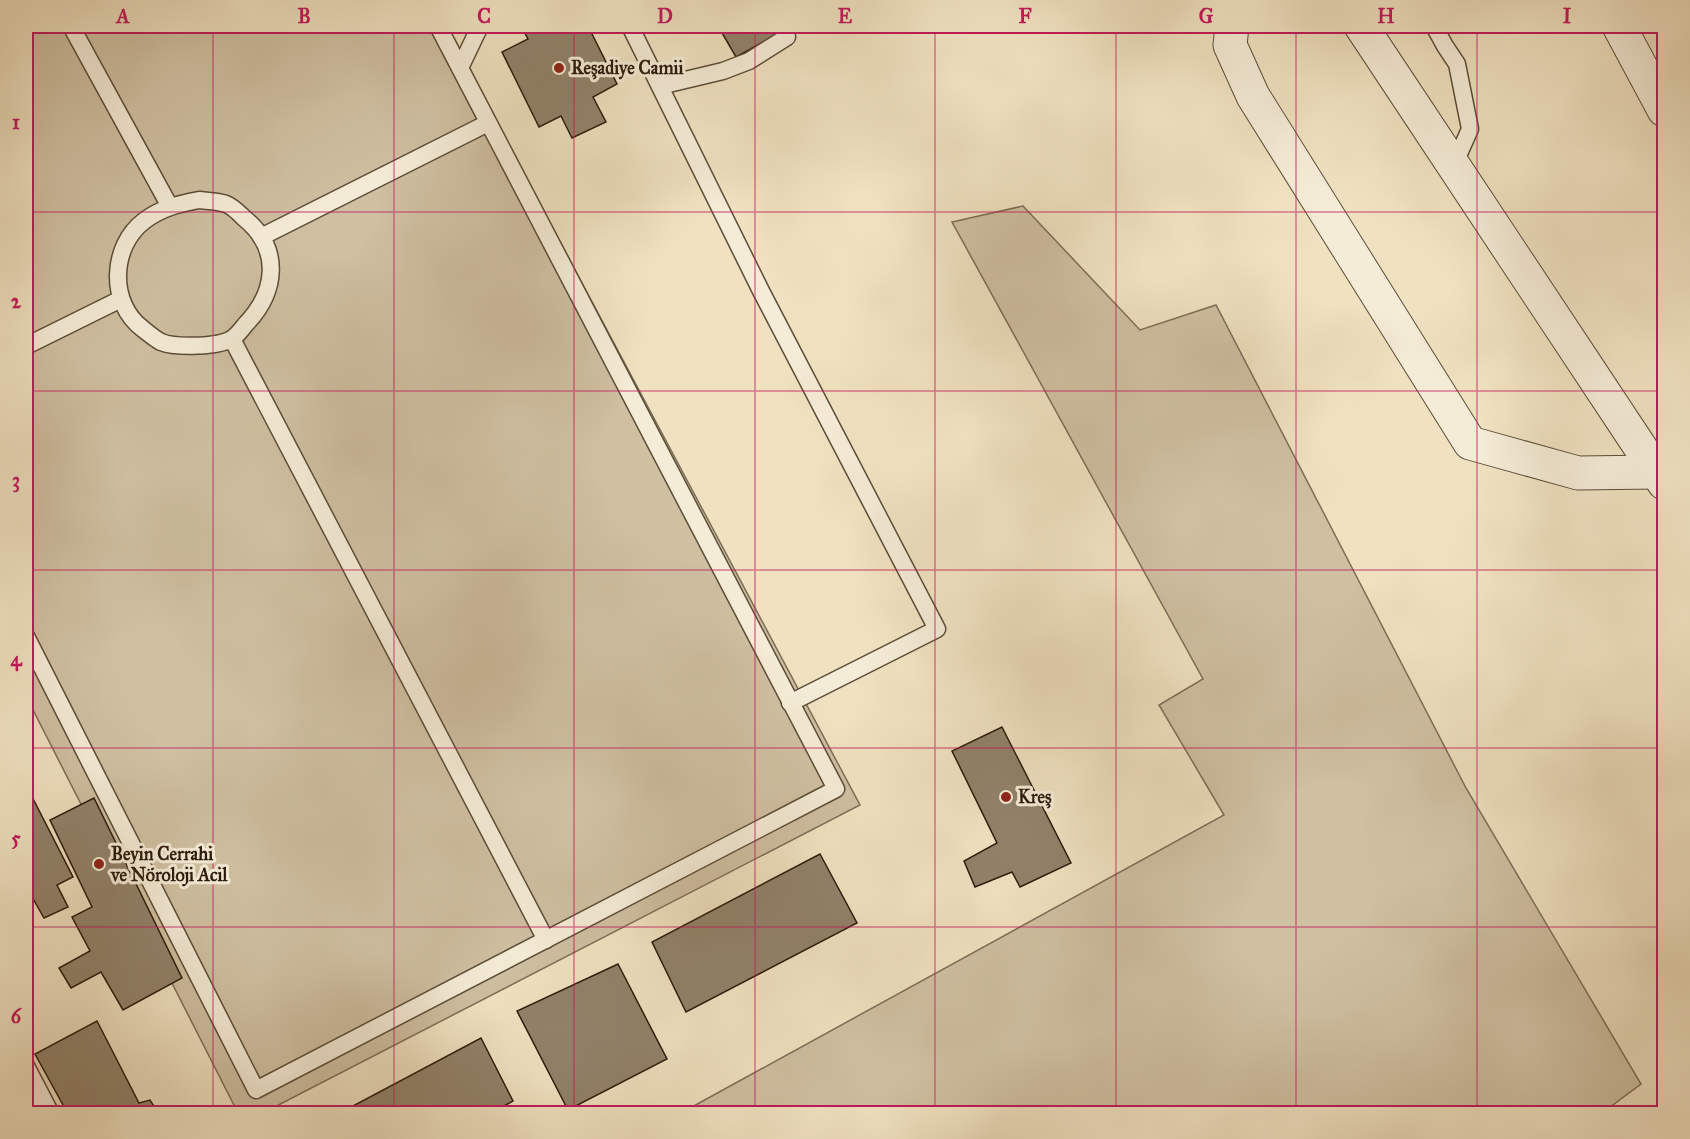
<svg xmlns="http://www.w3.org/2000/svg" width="1690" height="1139" font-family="'IM FELL Great Primer',serif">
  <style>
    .green { fill: #cfc0a2; stroke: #7d6e56; stroke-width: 1.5 }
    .building { fill: #91826a; stroke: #2b1b0b; stroke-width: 1.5 }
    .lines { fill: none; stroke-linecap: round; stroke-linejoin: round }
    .service-casing { stroke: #5c4d38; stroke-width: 19 }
    .minor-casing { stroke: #5c4d38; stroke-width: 35 }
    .service { stroke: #f5ecd7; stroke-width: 16 }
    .minor { stroke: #f5ecd7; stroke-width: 33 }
    .grid { fill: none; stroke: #c2185b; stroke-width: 1.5; stroke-opacity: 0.55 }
    .poi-dot { fill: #8f2418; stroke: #f5ecd7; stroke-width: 2 }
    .labels { text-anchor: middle; stroke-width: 6; stroke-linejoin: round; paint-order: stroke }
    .poi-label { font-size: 18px; font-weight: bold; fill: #2b1b0b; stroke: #f5ecd7; text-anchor: start }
    .neatline { fill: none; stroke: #c2185b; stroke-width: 2 }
    .grid-label { font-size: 20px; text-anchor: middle; font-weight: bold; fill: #c2185b }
  </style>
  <rect width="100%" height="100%" fill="#f0e2c1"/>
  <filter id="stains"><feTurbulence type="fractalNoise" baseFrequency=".00333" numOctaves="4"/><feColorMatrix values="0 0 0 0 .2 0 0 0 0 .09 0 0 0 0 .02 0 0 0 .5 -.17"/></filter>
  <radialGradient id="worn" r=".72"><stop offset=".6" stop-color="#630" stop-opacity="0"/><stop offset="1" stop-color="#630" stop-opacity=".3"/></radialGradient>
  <g class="green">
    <polygon points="26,26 445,26 860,805 263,1113 238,1113 26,696"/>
    <polygon points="1023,206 1140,330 1216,305 1466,788 1641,1084 1602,1113 681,1113 1224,815 1159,705 1203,679 952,222"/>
  </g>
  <g class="building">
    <polygon points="521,26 588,26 617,84 593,97 606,122 572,138 561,116 539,127 502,52 528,39"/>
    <polygon points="718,26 792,26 736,57"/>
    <polygon points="1002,727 1071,863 1020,887 1012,872 975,887 964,861 997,843 952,751"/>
    <polygon points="26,785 73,877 57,885 68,907 44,918 32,897 26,900"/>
    <polygon points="94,798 182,978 123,1010 101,972 71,988 59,968 90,951 72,917 92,907 50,820"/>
    <polygon points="820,854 857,923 686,1012 652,942"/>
    <polygon points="618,964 667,1059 568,1110 517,1011"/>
    <polygon points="97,1021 139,1103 150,1100 159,1114 68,1114 35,1054"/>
    <polygon points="481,1038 513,1101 490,1114 338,1114"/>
  </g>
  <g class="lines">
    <g class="service-casing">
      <g id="service">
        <polyline points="71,26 169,205"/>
        <polyline points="630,26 761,291 937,629 790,703"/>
        <polyline points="1434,26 1445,46 1457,64 1470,129 1454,165"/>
        <polyline points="460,68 480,26"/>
        <polyline points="660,86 723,71 749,61 787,37"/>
        <path d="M199,200c8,1 19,1 27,4 6,2 13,9 18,14 38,31 33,74 1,107 -3,4 -8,10 -12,13 -13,9 -57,10 -72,4 -6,-3 -13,-9 -18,-13 -35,-26 -32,-83 1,-108 17,-13 34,-17 55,-21z"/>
        <polyline points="261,237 488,123"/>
        <polyline points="232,339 546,940"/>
        <polyline points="26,346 121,299"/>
        <polyline points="26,636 256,1090 836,789 438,26"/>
        <polyline points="26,1066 51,1114"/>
        <polyline points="26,1095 35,1114"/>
      </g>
    </g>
    <g class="minor-casing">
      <g id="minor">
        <polyline points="1232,26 1230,45 1253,96 1470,443 1578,473 1657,472 1664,469"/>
        <polyline points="1361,26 1664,483"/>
        <polyline points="1619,26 1664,110"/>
      </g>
    </g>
    <use href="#service" class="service"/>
    <use href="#minor" class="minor"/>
  </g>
  <path class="grid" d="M213,26v1088M394,26v1088M574,26v1088M755,26v1088M935,26v1088M1116,26v1088M1296,26v1088M1477,26v1088M26,212h1638M26,391h1638M26,570h1638M26,748h1638M26,927h1638"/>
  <g class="poi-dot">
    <circle cx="559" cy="68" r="6"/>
    <circle cx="1006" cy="797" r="6"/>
    <circle cx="99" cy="864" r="6"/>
  </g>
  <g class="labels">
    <g class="poi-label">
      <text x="571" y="74">Reşadiye Camii</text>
      <text x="1018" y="803">Kreş</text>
      <text x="111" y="860">Beyin Cerrahi<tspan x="111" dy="21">ve Nöroloji Acil</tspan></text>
    </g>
  </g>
  <rect width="1690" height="1139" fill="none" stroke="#f0e2c1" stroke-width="66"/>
  <rect x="33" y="33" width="1624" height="1073" class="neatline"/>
  <g class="grid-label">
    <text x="123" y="23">A</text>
    <text x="304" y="23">B</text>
    <text x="484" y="23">C</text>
    <text x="665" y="23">D</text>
    <text x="845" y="23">E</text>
    <text x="1025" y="23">F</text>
    <text x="1206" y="23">G</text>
    <text x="1386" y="23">H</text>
    <text x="1567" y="23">I</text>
    <text x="16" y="129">1</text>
    <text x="16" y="308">2</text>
    <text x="16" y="487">3</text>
    <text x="16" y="666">4</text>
    <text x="16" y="845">5</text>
    <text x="16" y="1023">6</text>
  </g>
  <rect width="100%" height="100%" filter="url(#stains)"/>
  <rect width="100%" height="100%" fill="url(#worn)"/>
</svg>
